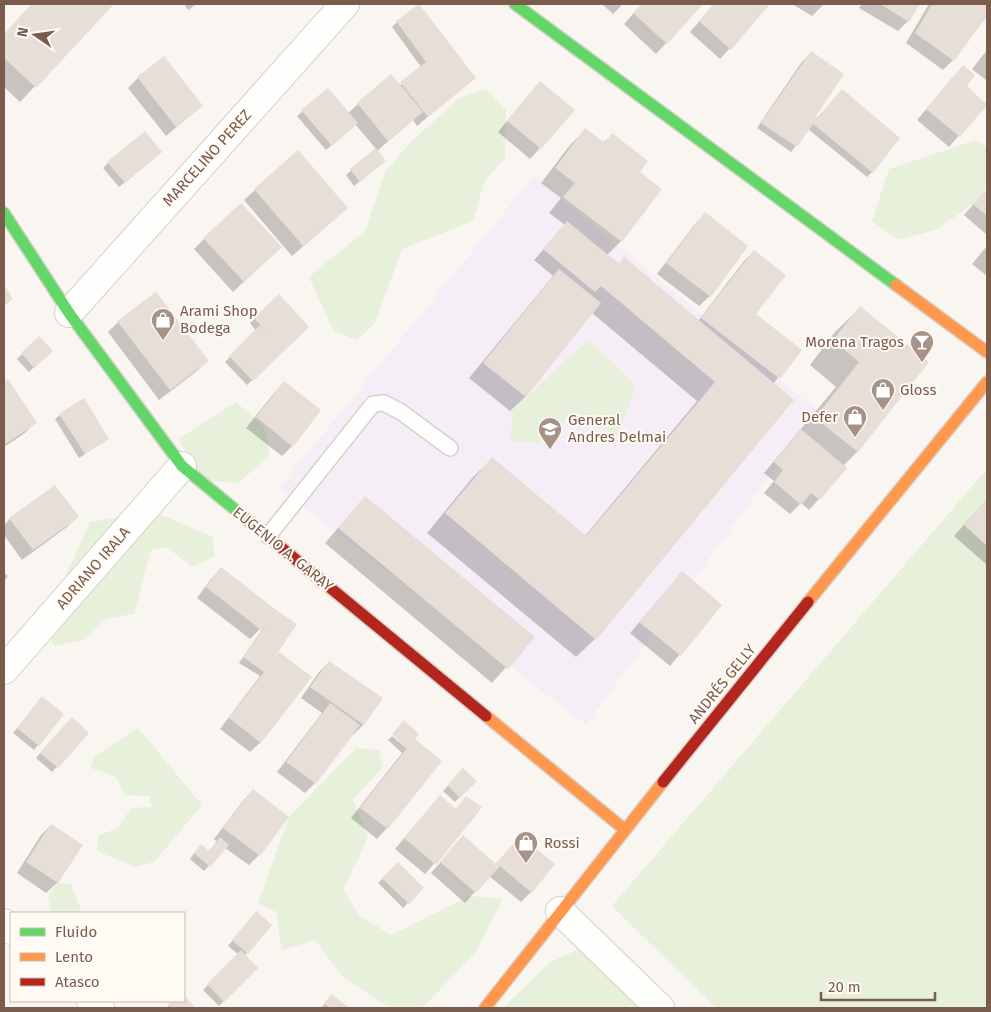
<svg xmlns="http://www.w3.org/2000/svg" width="991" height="1012" font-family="'Fira Sans',sans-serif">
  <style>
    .education { fill: #f6eef6 }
    .green { fill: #e7f0db }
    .shadow { fill: #0003 }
    .building { fill: #e6ded7 }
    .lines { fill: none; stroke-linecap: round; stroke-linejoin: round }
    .lane-casing { stroke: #d7d1cb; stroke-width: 18 }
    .street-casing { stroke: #d7d1cb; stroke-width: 30 }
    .fast-casing { stroke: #d9d2cb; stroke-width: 14 }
    .slow-casing { stroke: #d9d2cb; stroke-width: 14 }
    .jam-casing { stroke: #d9d2cb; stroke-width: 14 }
    .lane { stroke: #fefefd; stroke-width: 15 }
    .street { stroke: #fefefd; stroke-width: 28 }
    .fast { stroke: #63d668; stroke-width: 11 }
    .slow { stroke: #ff974d; stroke-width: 11 }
    .jam { stroke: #b3261e; stroke-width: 11 }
    .labels { text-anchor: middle; stroke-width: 4; stroke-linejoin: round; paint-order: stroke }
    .street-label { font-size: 15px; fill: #7a5c4d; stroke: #fffaf3 }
    .poi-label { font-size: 15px; fill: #7a5c4d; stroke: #fffaf3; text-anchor: start }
  </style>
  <rect width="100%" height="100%" fill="#f9f5f0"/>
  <polygon class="education" points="534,176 818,411 586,725 279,488"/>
  <g class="green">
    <polygon points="486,89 506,110 505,158 484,182 473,221 402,249 375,323 357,340 334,331 309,277 365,231 385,172 409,144 459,98"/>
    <polygon points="976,140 987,148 987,182 984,191 973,204 935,230 898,240 872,221 889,169"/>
    <polygon points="589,340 636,386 617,438 576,412 538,443 511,441 512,406 526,397"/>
    <polygon points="236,402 264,427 270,455 238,483 203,480 178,439"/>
    <polygon points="987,469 987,1008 716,1008 612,906"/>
    <polygon points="149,513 159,514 213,537 214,556 192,567 167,547 151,550 134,614 107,618 83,640 55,646 42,630 90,522"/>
    <polygon points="138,728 202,805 154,862 135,867 97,851 98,836 118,828 131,808 152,807 149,796 125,795 115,776 91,768 94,757"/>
    <polygon points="356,748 379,750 383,767 353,799 368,837 343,890 360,916 391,935 470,896 503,899 475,953 422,1008 395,1008 385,1005 342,976 315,940 282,950 276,912 258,903 289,817"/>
    <polygon points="58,883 71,884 82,913 52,913 48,896"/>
    <polygon points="581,948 636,996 639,1008 503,1008 549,963"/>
  </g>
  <g class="shadow">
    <polygon points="32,4 112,4 20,102 4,87 4,35"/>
    <polygon points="184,4 197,4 188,10"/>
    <polygon points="602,4 623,4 613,14"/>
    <polygon points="642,4 702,4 656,54 624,24"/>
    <polygon points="714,4 766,4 768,6 720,59 690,32"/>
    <polygon points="792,4 824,4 812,16"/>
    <polygon points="862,4 918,4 908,21 898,31 859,8"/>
    <polygon points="929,4 987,4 987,13 953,60 943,70 906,43"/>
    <polygon points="397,22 474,77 417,126 413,120 377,151 380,165 354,186 346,175 376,149 355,124 326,150 297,116 328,89 348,113 390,76 399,86 421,67 392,27"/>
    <polygon points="987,50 987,81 972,69"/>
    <polygon points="811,53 814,116 817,118 842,91 872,172 867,177 808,129 791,152 757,128 801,63"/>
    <polygon points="953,77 986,104 949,147 917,120"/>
    <polygon points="138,78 201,106 166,136 128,88"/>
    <polygon points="530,93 540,148 530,159 498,132"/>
    <polygon points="585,130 603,143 612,135 638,172 621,241 607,255 698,321 744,261 754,251 754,314 800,350 773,384 595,639 576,657 427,533 473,477 492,459 585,536 697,401 592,313 525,397 510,411 469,378 553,276 534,260 565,225 549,213 561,198 541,183 570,145"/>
    <polygon points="298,152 336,218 292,256 244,200"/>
    <polygon points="156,157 119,187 103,168 108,163"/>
    <polygon points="984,192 987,195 987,235 964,215"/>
    <polygon points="705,214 746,246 710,296 699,306 657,274 695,224"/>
    <polygon points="204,239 270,257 233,292 194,249"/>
    <polygon points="987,246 987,276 972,264"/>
    <polygon points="279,296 307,327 247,385 225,362 256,331 250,323"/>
    <polygon points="860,308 927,362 858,451 843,466 845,468 819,499 809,510 801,503 790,514 764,493 774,481 764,473 836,387 810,365 835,332"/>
    <polygon points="118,322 207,361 197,371 159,400 108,332"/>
    <polygon points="39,338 51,351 29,372 17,359"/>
    <polygon points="8,381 35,422 25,433 4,447 4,383"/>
    <polygon points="284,383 319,411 292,446 282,456 246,428 274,393"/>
    <polygon points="60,415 107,439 79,458 55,419"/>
    <polygon points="365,497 533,637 492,683 325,543"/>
    <polygon points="987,499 987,565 954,536"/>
    <polygon points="77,517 67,527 22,560 4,535 4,525 10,519"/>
    <polygon points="221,569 296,625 271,660 261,742 250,752 220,729 260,676 239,663 263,628 262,627 250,639 197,598 211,579"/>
    <polygon points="4,573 8,576 4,581"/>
    <polygon points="682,573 721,605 670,666 630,633"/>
    <polygon points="329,662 381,699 363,725 353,735 352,734 315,783 305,793 277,772 322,713 301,698 319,672"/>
    <polygon points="38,703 38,745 34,750 13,733"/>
    <polygon points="67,723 87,733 52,772 36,758"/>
    <polygon points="392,736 406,748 413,739 441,761 387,828 377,839 351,818 402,753 388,740"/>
    <polygon points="463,770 475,781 455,802 443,791"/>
    <polygon points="253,790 259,855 249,865 225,848 204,871 190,859 196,851 208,852 217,842 214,839 243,801"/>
    <polygon points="440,796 456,810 481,808 471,821 425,874 395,849"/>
    <polygon points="51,825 82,845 57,883 46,893 17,873 41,835"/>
    <polygon points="463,837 495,865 520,837 531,892 521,902 489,876 465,903 431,873"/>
    <polygon points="398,864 422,888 403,908 378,883"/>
    <polygon points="251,918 270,925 245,955 257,968 219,1006 203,990 238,954 228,946"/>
    <polygon points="331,996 346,1007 345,1008 321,1008"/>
    <polygon points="184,997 194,1007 192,1008 166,1008 174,1001 184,1001"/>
  </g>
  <g class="building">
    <polygon points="32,4 114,4 36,88 4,58 4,34"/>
    <polygon points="419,4 476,78 428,117 400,82 426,62 396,21"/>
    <polygon points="642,4 703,4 667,44 633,13"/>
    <polygon points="714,4 767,4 769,5 731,50 699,21"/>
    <polygon points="880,4 920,4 909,22"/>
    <polygon points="932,4 987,4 987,16 954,61 915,33"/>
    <polygon points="811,51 844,74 816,116 818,118 842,89 900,138 873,173 813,124 797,147 761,123"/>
    <polygon points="164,56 203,106 176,127 137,77"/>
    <polygon points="963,65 975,75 967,86 987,105 960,137 926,109"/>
    <polygon points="391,74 423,112 388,141 357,103"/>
    <polygon points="540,81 575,110 541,149 507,121"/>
    <polygon points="328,88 358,123 332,146 301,110"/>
    <polygon points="585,128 605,143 612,133 648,161 640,172 662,189 622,242 563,197 575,183 555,168"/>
    <polygon points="145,131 162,152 125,183 107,162"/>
    <polygon points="376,148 386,161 360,182 350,169"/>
    <polygon points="298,150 348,208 303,246 254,189"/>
    <polygon points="984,191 987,193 987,216 973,204"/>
    <polygon points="241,203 282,247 244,282 203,238"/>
    <polygon points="705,212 748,246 711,297 666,263"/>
    <polygon points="567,221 619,264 624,257 794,400 596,640 445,513 492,457 586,536 715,382 601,286 595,292 543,249"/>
    <polygon points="754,250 786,275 756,314 802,350 780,379 701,318"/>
    <polygon points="559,269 601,303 526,397 483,363"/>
    <polygon points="4,284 13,299 4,306"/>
    <polygon points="156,292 209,361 170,390 117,321"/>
    <polygon points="279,294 309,327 253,381 229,356 260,325 268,333 254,318"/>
    <polygon points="860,306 929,362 858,452 815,418 859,362 833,340"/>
    <polygon points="39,336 53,351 34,368 21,353"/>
    <polygon points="8,379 37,423 4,445 4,382"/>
    <polygon points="284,381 321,410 293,447 256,417"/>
    <polygon points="84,398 109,439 85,454 59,414"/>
    <polygon points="801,429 847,468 820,500 811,493 801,505 774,482 783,470 774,462"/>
    <polygon points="55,485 79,517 33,550 9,518"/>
    <polygon points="365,496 535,637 508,669 338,528"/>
    <polygon points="987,499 987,546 964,525"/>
    <polygon points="221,567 276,610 297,624 272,661 279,652 312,677 261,743 229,718 264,672 243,657 266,625 261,630 206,587"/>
    <polygon points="682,571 722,605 681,656 639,622"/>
    <polygon points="329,661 383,698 364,725 310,687"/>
    <polygon points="42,696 64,714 39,746 17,728"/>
    <polygon points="330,703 360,725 316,784 286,762"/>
    <polygon points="72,717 89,733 58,768 40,753"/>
    <polygon points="404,720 419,734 415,739 442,761 388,829 360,808 407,748 392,734"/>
    <polygon points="463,768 477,781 460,798 447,785"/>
    <polygon points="253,789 289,817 260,856 223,828"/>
    <polygon points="440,795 456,809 466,796 482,807 436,865 404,838"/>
    <polygon points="51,824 83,845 58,883 26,862"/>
    <polygon points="463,835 496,864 520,835 555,864 532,893 500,866 476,893 440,862"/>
    <polygon points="220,837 229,845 210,867 194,853 201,844 209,851"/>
    <polygon points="398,862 424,888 409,904 382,878"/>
    <polygon points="256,911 272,925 248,954 232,940"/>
    <polygon points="241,950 258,968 224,1002 207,984"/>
    <polygon points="331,994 348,1007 347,1008 330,1008 324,1004"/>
    <polygon points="184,995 195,1007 194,1008 171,1008 168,1005 172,1001 184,1001"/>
  </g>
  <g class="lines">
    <g class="lane-casing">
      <polyline id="lane" points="268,536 373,404 384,403 401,412 450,448"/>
    </g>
    <g class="street-casing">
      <g id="street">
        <polyline points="69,313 345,4"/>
        <polyline points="4,670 182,466"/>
        <polyline points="560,911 660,1008"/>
        <polyline points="4,923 11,930"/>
        <polyline points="91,1001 100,1008"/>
      </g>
    </g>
    <g class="fast-casing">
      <g id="fast">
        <polyline points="515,4 896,285"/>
        <polyline points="4,213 69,313 182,466 277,544"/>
      </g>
    </g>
    <g class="slow-casing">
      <g id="slow">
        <polyline points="896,285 987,352"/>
        <polyline points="808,602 987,382"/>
        <polyline points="486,716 624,829"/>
        <polyline points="485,1008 663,782"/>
      </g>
    </g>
    <g class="jam-casing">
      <g id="jam">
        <polyline points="277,544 486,716"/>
        <polyline points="663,782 808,602"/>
      </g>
    </g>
    <use href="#lane" class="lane"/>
    <use href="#street" class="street"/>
    <use href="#fast" class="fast"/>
    <use href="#slow" class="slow"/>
    <use href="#jam" class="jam"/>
  </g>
  <defs>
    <g id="shop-pin" transform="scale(1.25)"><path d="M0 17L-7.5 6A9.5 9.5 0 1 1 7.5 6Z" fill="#a69286" stroke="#fffaf3"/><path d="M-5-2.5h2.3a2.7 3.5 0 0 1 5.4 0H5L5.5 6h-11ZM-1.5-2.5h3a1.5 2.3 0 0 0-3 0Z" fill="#fff"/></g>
    <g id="bar-pin" transform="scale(1.25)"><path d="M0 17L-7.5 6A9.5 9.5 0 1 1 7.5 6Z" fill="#a69286" stroke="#fffaf3"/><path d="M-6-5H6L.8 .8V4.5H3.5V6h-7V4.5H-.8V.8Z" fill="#fff"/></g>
    <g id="school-pin" transform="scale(1.25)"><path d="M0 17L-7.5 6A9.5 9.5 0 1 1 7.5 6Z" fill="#a69286" stroke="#fffaf3"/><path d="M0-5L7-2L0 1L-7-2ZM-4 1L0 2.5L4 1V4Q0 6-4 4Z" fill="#fff"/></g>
  </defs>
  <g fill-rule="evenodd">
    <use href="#shop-pin" x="163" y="320"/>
    <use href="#bar-pin" x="922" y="342"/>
    <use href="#shop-pin" x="883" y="390"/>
    <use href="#shop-pin" x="855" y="417"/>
    <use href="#school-pin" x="550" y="429"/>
    <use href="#shop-pin" x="526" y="843"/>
  </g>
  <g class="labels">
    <g class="street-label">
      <text transform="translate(207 158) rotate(-48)" y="5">MARCELINO PEREZ</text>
      <text transform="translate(283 549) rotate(39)" y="5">EUGENIO A. GARAY</text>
      <text transform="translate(93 568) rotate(-49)" y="5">ADRIANO IRALA</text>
      <text transform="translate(722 684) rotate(-51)" y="5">ANDRÉS GELLY</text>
    </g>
    <g class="poi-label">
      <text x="180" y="316">Arami Shop<tspan x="180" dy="17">Bodega</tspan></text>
      <text x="904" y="347" text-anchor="end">Morena Tragos</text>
      <text x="900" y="395">Gloss</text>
      <text x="838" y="422" text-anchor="end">Defer</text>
      <text x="568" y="425">General<tspan x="568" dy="17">Andres Delmai</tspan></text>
      <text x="544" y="848">Rossi</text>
    </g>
  </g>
  <rect width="991" height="1012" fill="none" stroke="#7a5c4d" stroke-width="10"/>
  <rect x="10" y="912" width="175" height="90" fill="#fffaf3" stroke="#cabbb1"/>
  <rect x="20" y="928" width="25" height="8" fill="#63d668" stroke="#cabbb1"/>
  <text x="55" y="937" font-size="15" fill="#7a5c4d">Fluido</text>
  <rect x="20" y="953" width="25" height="8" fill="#ff974d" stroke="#cabbb1"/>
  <text x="55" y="962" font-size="15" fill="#7a5c4d">Lento</text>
  <rect x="20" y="978" width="25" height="8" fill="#b3261e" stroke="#cabbb1"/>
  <text x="55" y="987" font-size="15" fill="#7a5c4d">Atasco</text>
  <g transform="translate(35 35) rotate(283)" stroke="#fffaf3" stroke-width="4" paint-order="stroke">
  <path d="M0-4L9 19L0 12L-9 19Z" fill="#7a5c4d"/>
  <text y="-8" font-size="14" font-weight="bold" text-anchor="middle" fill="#7a5c4d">N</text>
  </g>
  <path d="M821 992v8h114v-8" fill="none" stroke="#7a5c4d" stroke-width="2.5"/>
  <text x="828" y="992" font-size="15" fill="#7a5c4d" stroke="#fffaf3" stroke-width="4" paint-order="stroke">20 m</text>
</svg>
